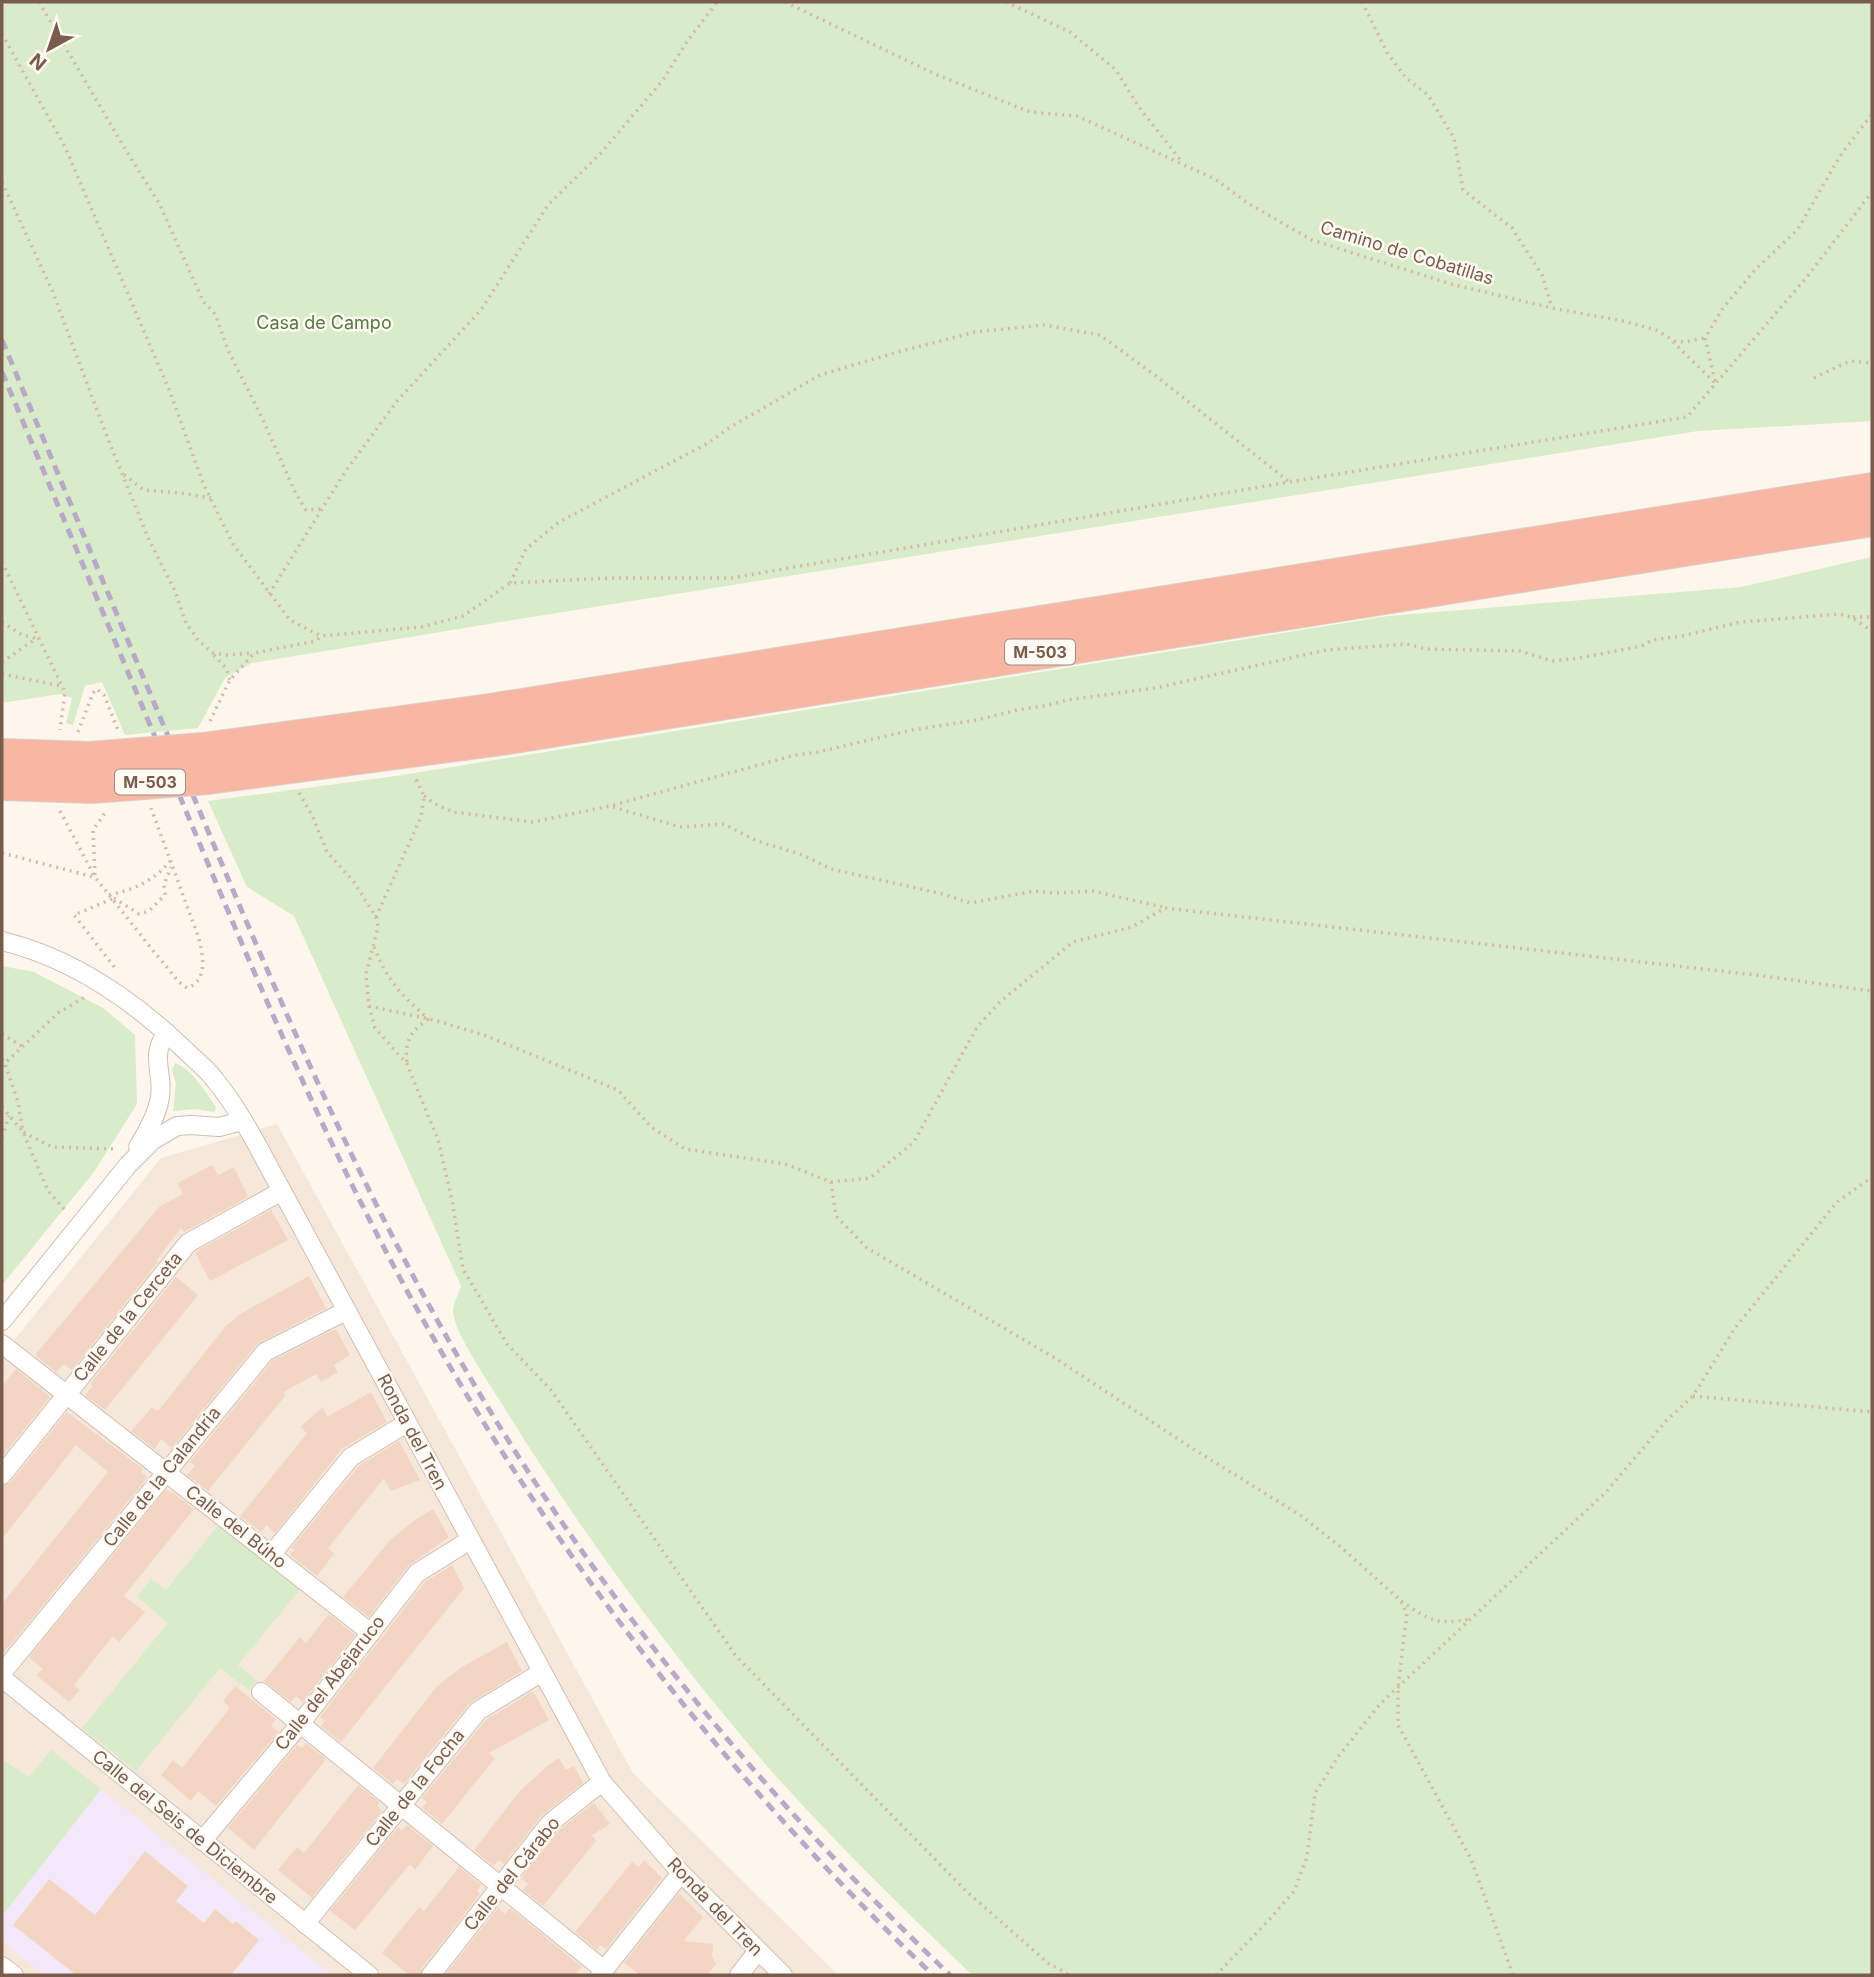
<svg xmlns="http://www.w3.org/2000/svg" width="1874" height="1977" font-family="Inter,sans-serif">
  <style>
    .residential { fill: #f5e8da }
    .education { fill: #f3e8fa }
    .green { fill: #d8ecc9 }
    .building { fill: #f3d5c3 }
    .lines { fill: none; stroke-linecap: round; stroke-linejoin: round }
    .street-casing { stroke: #d1beb0; stroke-width: 20 }
    .highway-casing { stroke: #dad1cd; stroke-width: 34 }
    .path { stroke: #d9b8a5; stroke-width: 3.5; stroke-dasharray: 2 5; stroke-linecap: butt }
    .street { stroke: #fff; stroke-width: 18 }
    .highway { stroke: #f7b7a3; stroke-width: 32 }
    .rail { stroke: #b9a8c9; stroke-width: 5; stroke-dasharray: 10 7; stroke-linecap: butt }
    .highway-bridge-casing { stroke: #dad1cd; stroke-width: 34; stroke-linecap: butt }
    .highway-bridge { stroke: #f7b7a3; stroke-width: 32 }
    .labels { text-anchor: middle; stroke-width: 5; stroke-linejoin: round; paint-order: stroke }
    .shield { fill: #fffaf3; stroke: #a28b7f; stroke-width: 2 }
    .shield-label { font-size: 16px; font-weight: bold; fill: #7a5c4d }
    .street-label { font-size: 18px; fill: #7a5c4d; stroke: #fffaf3 }
    .park-label { font-size: 18px; fill: #537a41; stroke: #fffaf3 }
  </style>
  <rect width="100%" height="100%" fill="#fdf6ec"/>
  <polygon class="residential" points="277,1124 633,1773 838,1975 2,1975 2,1355 161,1158"/>
  <polygon class="education" points="101,1789 332,1975 44,1975 2,1941 2,1916"/>
  <g class="green">
    <polygon points="2,2 1872,2 1872,421 1698,431 519,619 252,663 225,678 198,728 125,735 102,682 85,686 73,725 66,723 72,698 60,694 2,703"/>
    <path d="M1872,557v1418h-900c-75,-72 -150,-145 -218,-224 -92,-109 -177,-225 -252,-347 -11,-18 -49,-73 -49,-93 0,-7 6,-18 8,-25l-167,-370 -47,-29 -39,-86 188,-25 992,-160 353,-29z"/>
    <polygon points="2,966 34,972 103,1008 135,1035 137,1104 94,1172 2,1285"/>
    <path d="M175,1063c17,5 31,30 41,44l-1,4 -2,1 -17,-3 -23,2 3,-28 -4,-13z"/>
    <polygon points="221,1522 302,1587 238,1665 256,1680 249,1690 220,1668 136,1771 82,1728 168,1623 137,1597 151,1579 166,1590"/>
    <polygon points="51,1750 101,1789 2,1916 2,1759 29,1777"/>
  </g>
  <g class="building">
    <polygon points="212,1165 218,1175 234,1167 248,1197 184,1232 181,1228 156,1261 158,1262 72,1370 64,1364 56,1372 35,1355 160,1206 183,1194 178,1183"/>
    <polygon points="271,1210 288,1240 210,1281 195,1252"/>
    <polygon points="309,1276 326,1308 257,1344 172,1448 161,1439 155,1449 131,1431 152,1407 158,1411 225,1327 240,1314"/>
    <polygon points="176,1277 198,1295 105,1410 85,1395 93,1386 90,1384"/>
    <polygon points="336,1329 350,1355 334,1365 338,1372 321,1382 316,1374 284,1392 285,1396 208,1491 187,1475 195,1466 190,1462 272,1361"/>
    <polygon points="16,1369 50,1397 2,1457 2,1386"/>
    <polygon points="371,1392 387,1422 342,1449 275,1533 267,1525 261,1532 240,1516 307,1433 300,1427 323,1407 327,1417"/>
    <polygon points="67,1412 143,1469 141,1472 148,1477 2,1655 2,1604 108,1472 76,1445 2,1539 2,1486 11,1482"/>
    <polygon points="399,1441 420,1480 391,1491 384,1478 328,1548 334,1554 317,1576 290,1555 294,1550 291,1548 359,1466"/>
    <polygon points="166,1490 171,1493 172,1492 194,1509 124,1596 145,1612 119,1642 113,1636 74,1685 80,1690 69,1702 36,1675 43,1669 29,1657"/>
    <polygon points="433,1509 449,1537 408,1566 369,1617 343,1597 391,1539 416,1519"/>
    <polygon points="452,1565 464,1588 341,1742 321,1726 325,1721 320,1717 425,1582"/>
    <polygon points="329,1614 355,1635 303,1702 296,1696 291,1702 264,1681 300,1637 306,1643"/>
    <polygon points="507,1642 522,1671 469,1704 404,1784 397,1779 393,1784 373,1768 437,1686 462,1667"/>
    <polygon points="235,1686 276,1719 271,1726 279,1732 216,1806 198,1791 191,1801 161,1775 173,1760 182,1768 230,1708 223,1701"/>
    <polygon points="533,1691 549,1720 489,1753 495,1758 442,1824 422,1808 427,1802 422,1798 486,1720"/>
    <polygon points="306,1743 326,1759 254,1850 228,1828 297,1745 302,1748"/>
    <polygon points="559,1758 566,1770 574,1766 583,1783 541,1816 504,1864 499,1860 494,1866 474,1850 519,1792 546,1767"/>
    <polygon points="358,1785 379,1802 377,1806 382,1811 312,1898 278,1870 297,1847 304,1853"/>
    <polygon points="594,1803 610,1824 592,1835 596,1841 543,1906 523,1890 528,1884 521,1878 558,1831"/>
    <polygon points="407,1825 433,1846 415,1870 410,1864 355,1930 330,1911 398,1827 402,1831"/>
    <polygon points="145,1851 188,1886 176,1901 204,1923 215,1909 233,1924 236,1921 259,1940 231,1975 76,1975 13,1925 49,1879 95,1915"/>
    <polygon points="644,1860 662,1878 606,1949 600,1945 597,1950 575,1932 632,1862 639,1867"/>
    <polygon points="459,1867 481,1885 477,1891 480,1894 422,1968 420,1975 409,1975 382,1953 419,1907 424,1911"/>
    <polygon points="679,1893 703,1917 684,1941 713,1944 712,1956 716,1964 707,1975 640,1975 624,1963"/>
    <polygon points="498,1908 505,1914 510,1908 582,1967 574,1975 445,1975"/>
  </g>
  <g class="lines">
    <g class="street-casing">
      <g id="street">
        <path d="M2,941c70,17 131,59 183,109 10,10 22,19 30,30 27,33 46,73 67,111l320,591 79,91 102,102"/>
        <path d="M138,1147c10,-16 19,-32 22,-50 4,-24 -11,-42 7,-64"/>
        <polyline points="2,1321 128,1165 153,1140 177,1126 191,1125 219,1127 243,1121"/>
        <polyline points="2,1344 371,1633"/>
        <polyline points="2,1475 188,1243 282,1191"/>
        <polyline points="271,1555 351,1457 407,1423"/>
        <polyline points="2,1673 265,1352 346,1311"/>
        <polyline points="2,1678 369,1975"/>
        <polyline points="261,1692 604,1970"/>
        <polyline points="202,1841 300,1724 417,1573 470,1540"/>
        <polyline points="305,1924 478,1711 542,1672"/>
        <polyline points="2,1966 14,1975"/>
        <polyline points="431,1975 550,1823 602,1782"/>
        <polyline points="600,1975 681,1873"/>
        <polyline points="739,1975 757,1952"/>
      </g>
    </g>
    <g class="highway-casing">
      <g id="highway">
        <polyline points="203,749 490,710 1872,489"/>
        <polyline points="2,755 90,758"/>
        <polyline points="208,778 508,738 1872,520"/>
        <polyline points="2,784 92,787"/>
      </g>
    </g>
    <g class="path">
      <polyline points="39,2 125,149 159,203 203,301 215,314 228,350 263,420 296,494 306,510 322,509"/>
      <polyline points="785,2 935,74 1030,112 1077,116 1215,179 1249,204 1312,240 1451,284 1552,308 1623,321 1656,330 1668,337 1715,383"/>
      <polyline points="1006,2 1070,32 1116,70 1138,106 1182,162"/>
      <polyline points="1362,2 1388,54 1406,78 1428,95 1454,138 1463,190 1512,228 1542,275 1552,308"/>
      <polyline points="2,34 65,147 170,392 203,483 233,544 290,620 321,636 421,627 463,616 510,583 611,578 731,578 1289,482 1687,417 1806,278 1872,192"/>
      <polyline points="2,182 52,290 106,434 149,540 175,591 186,623 198,640 213,653 226,655 254,653"/>
      <polyline points="1674,341 1685,342 1704,338"/>
      <polyline points="1814,378 1850,361 1872,363"/>
      <polyline points="1715,381 1705,338 1723,308 1755,270 1798,229 1840,156 1872,114"/>
      <polyline points="124,475 144,490 181,493 211,498"/>
      <polyline points="2,562 65,692 60,730"/>
      <polyline points="510,583 526,549 559,522 710,442 729,428 820,375 894,353 975,332 1044,325 1100,335 1156,376 1288,481"/>
      <polyline points="269,594 345,472 397,401 481,310 548,205 601,153 663,80 686,43 717,2"/>
      <polyline points="1853,617 1872,617"/>
      <polyline points="2,622 22,635 35,638"/>
      <polyline points="214,655 226,668 230,680"/>
      <polyline points="2,662 37,638"/>
      <polyline points="2,674 62,686"/>
      <polyline points="210,721 230,680 254,653 316,641 321,636"/>
      <polyline points="78,732 93,693 97,689 104,695 118,730"/>
      <polyline points="299,793 312,815 327,852 354,882 376,917 378,927 366,974 369,1006 375,1028 407,1064 424,1106 438,1139 452,1200 463,1269 507,1344 551,1390 736,1656 966,1891 1048,1963 1070,1975"/>
      <polyline points="424,796 435,804 453,812 533,822 610,806 795,755 818,752 912,730 977,720 1017,710 1045,706 1067,700 1155,688 1326,650 1407,644 1426,649 1520,651 1552,661 1579,658 1642,646 1652,640 1682,636 1741,622 1839,614 1851,617 1872,631"/>
      <polyline points="613,807 680,827 724,824 757,841 803,855 831,869 943,894 970,903 1034,891 1056,893 1092,891 1163,907"/>
      <path d="M60,811l35,66 60,76 24,29 8,6c22,-7 16,-35 11,-52l-47,-128"/>
      <polyline points="2,853 94,877"/>
      <polyline points="95,875 93,830 105,813"/>
      <path d="M109,895c24,-5 45,-14 61,-34"/>
      <polyline points="114,898 139,914 149,911 165,895 164,885 171,867"/>
      <polyline points="112,899 74,915 116,969"/>
      <polyline points="376,917 421,817 424,796 415,777"/>
      <path d="M374,947c14,35 27,47 54,72 -19,14 -23,22 -21,45"/>
      <polyline points="369,1006 434,1020 487,1036 618,1090 651,1127 685,1149 785,1164 831,1182 870,1178 914,1142 977,1027 1002,1000 1073,942 1132,927 1165,908 1756,975 1872,991"/>
      <polyline points="2,1034 23,1047"/>
      <polyline points="2,1059 5,1064 18,1102 23,1132 52,1147 117,1149"/>
      <polyline points="2,1066 58,1013 85,997"/>
      <polyline points="2,1107 23,1132 48,1191 66,1211"/>
      <polyline points="2,1137 9,1116"/>
      <polyline points="831,1182 836,1216 867,1248 1055,1358 1187,1445 1300,1515 1342,1548 1400,1600 1407,1613 1398,1687 1398,1725 1471,1859 1513,1975"/>
      <polyline points="1693,1396 1872,1412"/>
      <path d="M1401,1601c30,20 34,24 70,18"/>
      <polyline points="1216,1975 1269,1920 1294,1891 1307,1857 1315,1793 1338,1757 1380,1704 1606,1492 1666,1421 1693,1396 1735,1328 1837,1202 1872,1177"/>
    </g>
    <use href="#street" class="street"/>
    <use href="#highway" class="highway"/>
    <g class="rail">
      <path d="M2,340c64,153 128,306 193,460 85,203 172,406 286,596 128,214 289,407 469,579"/>
      <path d="M2,372c63,150 126,300 189,451 71,170 144,341 235,502 136,241 307,460 507,650"/>
    </g>
    <g class="highway-bridge-casing">
      <g id="highway-bridge">
        <polyline points="90,758 203,749"/>
        <polyline points="92,787 208,778"/>
      </g>
    </g>
    <use href="#highway-bridge" class="highway-bridge"/>
  </g>
  <g class="labels">
    <g class="shield">
      <rect x="1005" y="639.5" width="70" height="25" rx="5"/>
      <rect x="115" y="769.5" width="70" height="25" rx="5"/>
    </g>
    <g class="shield-label">
      <text x="1040" y="658">M-503</text>
      <text x="150" y="788">M-503</text>
    </g>
    <g class="street-label">
      <text transform="translate(1407 253) rotate(17)" y="6">Camino de Cobatillas</text>
      <text transform="translate(128 1317) rotate(-51)" y="6">Calle de la Cerceta</text>
      <text transform="translate(412 1432) rotate(62)" y="6">Ronda del Tren</text>
      <text transform="translate(162 1477) rotate(-51)" y="6">Calle de la Calandria</text>
      <text transform="translate(236 1527) rotate(38)" y="6">Calle del Búho</text>
      <text transform="translate(330 1683) rotate(-52)" y="6">Calle del Abejaruco</text>
      <text transform="translate(415 1788) rotate(-51)" y="6">Calle de la Focha</text>
      <text transform="translate(185 1827) rotate(39)" y="6">Calle del Seis de Diciembre</text>
      <text transform="translate(512 1874) rotate(-51)" y="6">Calle del Cárabo</text>
      <text transform="translate(715 1907) rotate(46)" y="6">Ronda del Tren</text>
    </g>
    <g class="park-label">
      <text x="324" y="329">Casa de Campo</text>
    </g>
  </g>
  <rect width="1874" height="1977" fill="none" stroke="#7a5c4d" stroke-width="7"/>
  <g transform="translate(49 49) rotate(220)" stroke="#fffaf3" stroke-width="5" paint-order="stroke">
  <path d="M0-5L12 26L0 18L-12 26Z" fill="#7a5c4d"/>
  <text y="-10" font-size="19" font-weight="bold" text-anchor="middle" fill="#7a5c4d">N</text>
  </g>
</svg>
